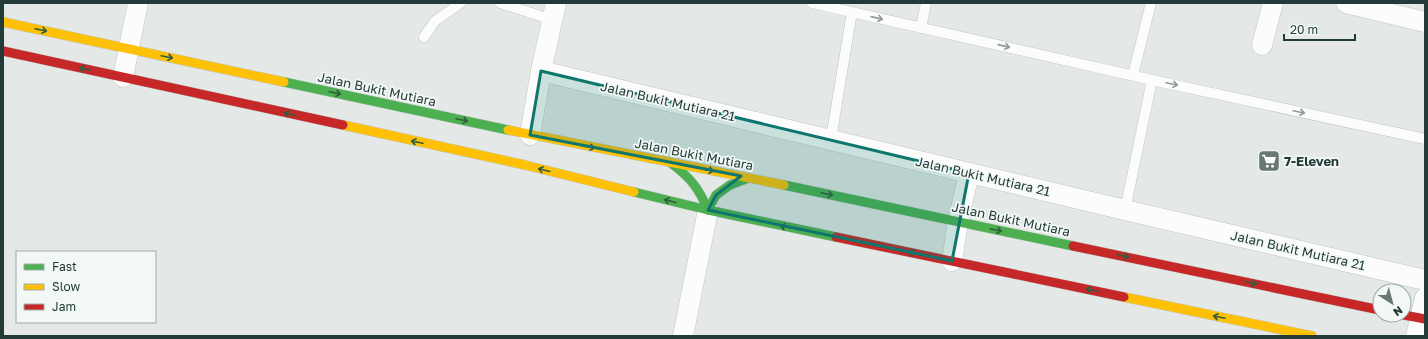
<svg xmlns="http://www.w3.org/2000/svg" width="1428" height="339" font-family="'Golos Text',sans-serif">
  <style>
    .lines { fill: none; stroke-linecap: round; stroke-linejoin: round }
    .lane-casing { stroke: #c1c6c4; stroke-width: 11 }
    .street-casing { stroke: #c1c6c4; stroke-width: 21 }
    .fast-casing { stroke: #c0c6c5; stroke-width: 10 }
    .slow-casing { stroke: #c0c6c5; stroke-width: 10 }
    .jam-casing { stroke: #c0c6c5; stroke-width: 10 }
    .lane { stroke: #fbfcfb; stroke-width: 10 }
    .street { stroke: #fbfcfb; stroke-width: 20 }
    .fast { stroke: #4caf50; stroke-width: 9 }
    .slow { stroke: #ffc107; stroke-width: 9 }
    .jam { stroke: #c62828; stroke-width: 9 }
    .oneway { stroke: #8f9c9a }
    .oneway2 { stroke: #2f5e3f }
    .marked { fill: #0f766e; fill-opacity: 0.2; stroke: #0f766e; stroke-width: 3; stroke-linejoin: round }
    .labels { text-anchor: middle; stroke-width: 3.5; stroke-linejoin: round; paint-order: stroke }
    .street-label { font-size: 13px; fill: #233b38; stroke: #f2f8f6 }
    .poi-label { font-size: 13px; font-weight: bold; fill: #233b38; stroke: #f2f8f6; text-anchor: start }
  </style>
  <rect width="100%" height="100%" fill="#e4e9e7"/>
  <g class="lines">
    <g class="lane-casing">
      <g id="lane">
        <polyline points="500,3 553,20"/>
        <polyline points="812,3 1152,80 1425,139"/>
        <polyline points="921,28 926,3"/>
        <polyline points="424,37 435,21 461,3"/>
        <polyline points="1133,75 1151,3"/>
        <polyline points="831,139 852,12"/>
        <polyline points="1125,210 1152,80"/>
      </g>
    </g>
    <g class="street-casing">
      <g id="street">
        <polyline points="1346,3 1425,22"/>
        <polyline points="1262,45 1273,3"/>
        <polyline points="541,71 1125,210 1425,280"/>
        <polyline points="123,77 138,3"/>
        <polyline points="530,135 541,71 556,3"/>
        <polyline points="952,261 958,222 969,173"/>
        <polyline points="683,336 708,210"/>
        <polyline points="1416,336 1425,298"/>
      </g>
    </g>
    <g class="fast-casing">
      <g id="fast">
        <polyline points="284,82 508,130"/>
        <path d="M672,164c19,14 27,25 36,46"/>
        <polyline points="784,185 1073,246"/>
        <polyline points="634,192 708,210 836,237"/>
        <polyline points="708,210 716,195 730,185 748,178"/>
      </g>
    </g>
    <g class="slow-casing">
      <g id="slow">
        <polyline points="3,22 284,82"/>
        <polyline points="343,125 525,165 634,192"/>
        <polyline points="508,130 784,185"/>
        <polyline points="1124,297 1312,336"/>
      </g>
    </g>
    <g class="jam-casing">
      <g id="jam">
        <polyline points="3,51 343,125"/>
        <polyline points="836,237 1124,297"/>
        <polyline points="1073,246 1380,310"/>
        <polyline points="1404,315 1425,319"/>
      </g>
    </g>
    <use href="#lane" class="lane"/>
    <use href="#street" class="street"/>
    <use href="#fast" class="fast"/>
    <use href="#slow" class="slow"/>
    <use href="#jam" class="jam"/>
  </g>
  <defs><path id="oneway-shaft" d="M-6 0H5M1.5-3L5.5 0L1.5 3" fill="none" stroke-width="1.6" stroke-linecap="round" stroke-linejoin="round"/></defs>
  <g class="oneway">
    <use href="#oneway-shaft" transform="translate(877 18) rotate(13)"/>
    <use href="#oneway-shaft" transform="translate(1004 46) rotate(13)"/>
    <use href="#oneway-shaft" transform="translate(1172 84) rotate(12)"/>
    <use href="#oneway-shaft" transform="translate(1299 112) rotate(12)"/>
  </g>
  <g class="oneway2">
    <use href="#oneway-shaft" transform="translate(41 30) rotate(12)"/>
    <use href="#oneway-shaft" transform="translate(167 57) rotate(12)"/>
    <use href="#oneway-shaft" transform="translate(85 69) rotate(-168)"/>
    <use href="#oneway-shaft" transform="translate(335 93) rotate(12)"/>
    <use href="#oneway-shaft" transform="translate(290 114) rotate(-168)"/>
    <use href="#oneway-shaft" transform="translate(462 120) rotate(12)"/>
    <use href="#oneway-shaft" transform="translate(417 142) rotate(-168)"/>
    <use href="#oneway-shaft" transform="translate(589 147) rotate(11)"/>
    <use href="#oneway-shaft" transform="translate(544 170) rotate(-166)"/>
    <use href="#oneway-shaft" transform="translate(708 170) rotate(11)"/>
    <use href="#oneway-shaft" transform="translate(827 194) rotate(12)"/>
    <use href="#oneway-shaft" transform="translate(670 201) rotate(-166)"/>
    <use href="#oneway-shaft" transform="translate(786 227) rotate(-168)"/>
    <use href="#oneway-shaft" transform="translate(996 230) rotate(12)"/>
    <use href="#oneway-shaft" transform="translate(914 253) rotate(-168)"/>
    <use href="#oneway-shaft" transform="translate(1123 256) rotate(12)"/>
    <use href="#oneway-shaft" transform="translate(1251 283) rotate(12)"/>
    <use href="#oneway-shaft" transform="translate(1092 290) rotate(-168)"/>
    <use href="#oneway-shaft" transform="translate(1219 317) rotate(-168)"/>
  </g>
  <path class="marked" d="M541,71l428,102 -17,88 -244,-51 8,-15 25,-19 -211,-41z"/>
  <defs>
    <g id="supermarket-square" transform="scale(1.15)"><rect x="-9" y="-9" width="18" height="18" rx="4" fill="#677875" stroke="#f2f8f6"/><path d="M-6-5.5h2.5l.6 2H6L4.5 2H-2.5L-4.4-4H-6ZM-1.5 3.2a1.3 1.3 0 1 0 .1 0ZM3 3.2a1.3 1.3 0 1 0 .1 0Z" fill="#fff"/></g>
  </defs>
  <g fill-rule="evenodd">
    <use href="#supermarket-square" x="1269" y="161"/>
  </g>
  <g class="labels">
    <g class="street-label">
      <text transform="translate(377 89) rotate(12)" y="5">Jalan Bukit Mutiara</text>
      <text transform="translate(668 101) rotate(13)" y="5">Jalan Bukit Mutiara 21</text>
      <text transform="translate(694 154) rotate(11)" y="5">Jalan Bukit Mutiara</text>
      <text transform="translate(983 176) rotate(13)" y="5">Jalan Bukit Mutiara 21</text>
      <text transform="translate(1011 219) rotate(12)" y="5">Jalan Bukit Mutiara</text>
      <text transform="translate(1298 250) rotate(13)" y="5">Jalan Bukit Mutiara 21</text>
    </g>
    <g class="poi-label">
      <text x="1284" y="166">7-Eleven</text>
    </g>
  </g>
  <rect width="1428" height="339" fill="none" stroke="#233b38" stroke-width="8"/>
  <rect x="16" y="251" width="140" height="72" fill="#f2f8f6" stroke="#9facaa"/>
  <rect x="24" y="264" width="20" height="6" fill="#4caf50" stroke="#9facaa"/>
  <text x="52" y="271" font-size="12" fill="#233b38">Fast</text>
  <rect x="24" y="284" width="20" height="6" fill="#ffc107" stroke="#9facaa"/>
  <text x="52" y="291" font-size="12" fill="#233b38">Slow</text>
  <rect x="24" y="304" width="20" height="6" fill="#c62828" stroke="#9facaa"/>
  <text x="52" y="311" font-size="12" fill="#233b38">Jam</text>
  <g transform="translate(1392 303) rotate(144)"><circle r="19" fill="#f2f8f6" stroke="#9facaa"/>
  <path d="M0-3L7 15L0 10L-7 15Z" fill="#677875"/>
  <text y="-6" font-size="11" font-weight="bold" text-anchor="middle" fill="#233b38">N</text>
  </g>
  <path d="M1284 34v6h71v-6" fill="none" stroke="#233b38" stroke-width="2"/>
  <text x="1290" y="34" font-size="12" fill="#233b38" stroke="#f2f8f6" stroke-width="3" paint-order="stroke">20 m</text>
</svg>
